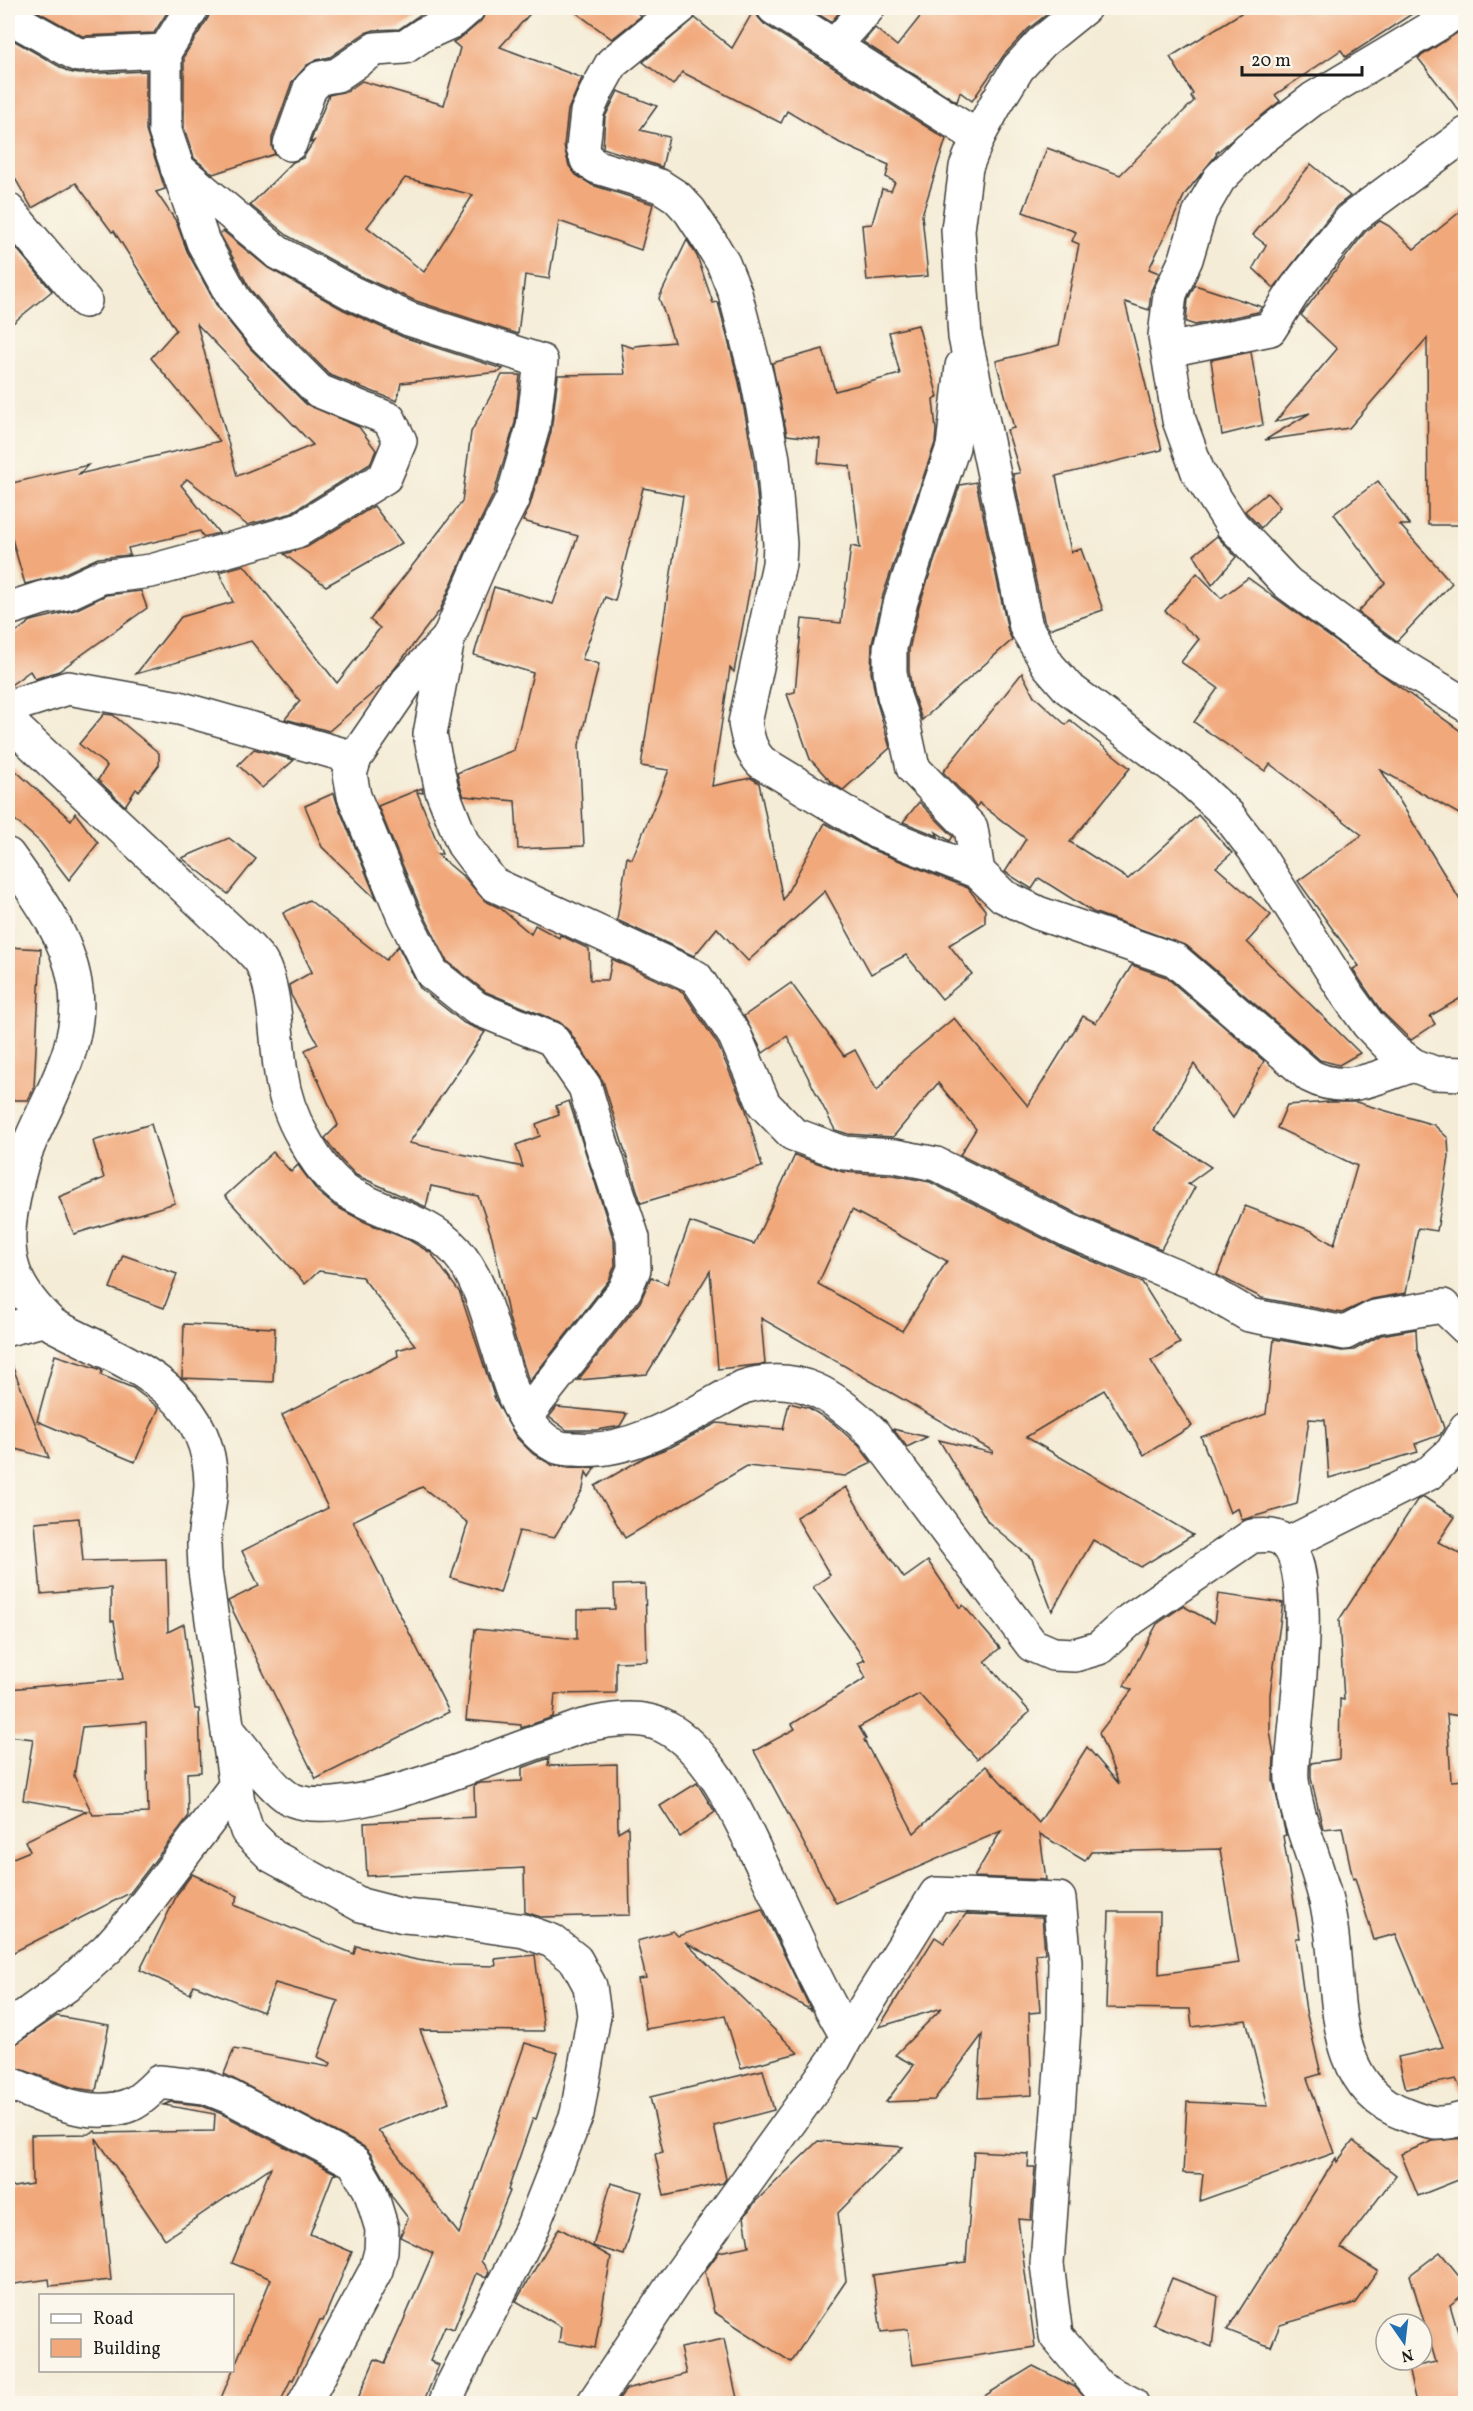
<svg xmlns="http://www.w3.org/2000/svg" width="1473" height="2411" font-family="Vollkorn,serif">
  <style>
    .building { fill: #f1a97c; fill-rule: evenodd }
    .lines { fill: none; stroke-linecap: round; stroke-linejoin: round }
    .minor-casing { stroke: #3c3b38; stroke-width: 36 }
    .minor { stroke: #fff; stroke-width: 33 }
  </style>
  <rect width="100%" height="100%" fill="#fbf7ec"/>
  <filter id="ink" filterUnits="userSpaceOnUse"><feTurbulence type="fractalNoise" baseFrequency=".0167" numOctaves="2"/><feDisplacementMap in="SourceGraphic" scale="12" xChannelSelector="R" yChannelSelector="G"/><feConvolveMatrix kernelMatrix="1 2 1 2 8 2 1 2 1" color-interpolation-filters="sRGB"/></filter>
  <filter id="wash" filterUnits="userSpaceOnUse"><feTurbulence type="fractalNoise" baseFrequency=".008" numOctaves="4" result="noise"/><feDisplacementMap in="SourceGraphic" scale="24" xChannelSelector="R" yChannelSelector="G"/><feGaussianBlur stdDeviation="1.35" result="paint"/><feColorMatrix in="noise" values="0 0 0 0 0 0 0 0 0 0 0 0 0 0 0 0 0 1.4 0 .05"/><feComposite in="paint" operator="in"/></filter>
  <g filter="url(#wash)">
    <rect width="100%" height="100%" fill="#f4ecd6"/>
    <g id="blocks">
      <g class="building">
        <polygon points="31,8 170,8 154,33 82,36"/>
        <polygon points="211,8 437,8 421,14 399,29 374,30 365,33 330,57 317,60 307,65 292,82 272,138 272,147 275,154 213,174 194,158 184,128 184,56 208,18"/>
        <path d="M486,8h49l-35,39 82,31 -14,32 -4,36 5,20 7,9 16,10 61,19 -12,46 -82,-29 -10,58 -24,-4 -7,59 -102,-33 -56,-25 -72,-40 -38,-31 43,-43 10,-4 11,-17 -4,2 19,-48 18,-4 15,-10 82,24 16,-57 -7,-6 12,-7 15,-13 5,-7zM405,178l68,17 -49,77 -57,-45z"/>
        <polygon points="570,8 631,8 641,16 612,39"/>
        <polygon points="755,8 758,17 764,24 946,139 922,215 928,276 867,281 862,225 872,224 882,189 891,191 895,182 886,177 889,165 840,143 787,111 781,123 682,72 673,85 643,62 695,18 732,48"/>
        <polygon points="808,8 843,8 831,22"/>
        <polygon points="927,8 1055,8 1028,29 1004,55 972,101 960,92 957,102 863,42 875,28 897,46"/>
        <polygon points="1249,8 1421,8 1346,57 1341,50 1275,95 1280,101 1216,153 1217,154 1185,194 1149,269 1159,273 1151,291 1149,310 1125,302 1162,450 1056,476 1071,552 1081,549 1103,610 1049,629 1044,620 1013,474 1020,473 1007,430 1014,428 996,361 1059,345 1079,244 1072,241 1076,232 1023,212 1047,148 1120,175 1194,101 1191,96 1193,94 1170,57"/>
        <polygon points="1466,27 1466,116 1463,116 1418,58"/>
        <path d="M8,37l61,35 10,2 67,-3v60l19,58 -9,3 20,29 11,30 31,57 33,41 55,55 53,23 17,23 -6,14 -81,50 -42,11 -60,-46 -6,6 38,48 -16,4 -3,-6 -72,17 2,7 -32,3 -37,17 -36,9 -17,-59v-41l80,-19 -9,9 141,-33 -69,-83 25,-28 -62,-99 -2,1 -36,-49 -44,25 -24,-42zM197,324l116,121 -76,31z"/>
        <polygon points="618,91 657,106 640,130 669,137 662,167 603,148 605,117"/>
        <polygon points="1311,164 1350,196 1337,206 1274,288 1253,268 1266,245 1253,235"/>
        <polygon points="1466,207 1466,525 1428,525 1427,338 1349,428 1265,440 1310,413 1275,422 1337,349 1301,315 1365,232 1380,221 1389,226 1414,249"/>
        <polygon points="223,231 268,268 344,310 403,337 503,369 499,372 401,383 397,401 330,375 278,323 250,289 220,234"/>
        <polygon points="8,238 52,291 8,327"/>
        <polygon points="687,240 697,256 713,303 718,302 739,382 754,462 759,514 751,582 734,672 730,668 712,786 751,778 759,783 783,900 825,823 870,849 968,888 985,910 985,923 949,945 972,974 942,999 906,955 871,974 825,891 748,961 717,928 694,956 617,920 627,857 632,859 669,770 641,766 683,496 643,488 615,601 605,597 582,659 599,664 579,745 584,846 518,849 515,801 464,796 460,786 457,773 514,750 533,673 474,655 494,587 553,604 578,536 523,521 530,505 551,432 558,375 625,374 621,344 634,348 635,346 674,342 659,298"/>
        <polygon points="1195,285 1262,307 1258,312 1195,325 1186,322 1188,299"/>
        <polygon points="918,325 938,397 933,399 936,430 935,443 883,595 872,644 871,672 876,699 890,748 843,790 831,782 810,759 787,694 795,692 802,619 841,623 851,546 860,548 850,466 818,463 820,439 787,435 772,363 823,349 835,391 900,374 889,332"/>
        <polygon points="1251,352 1263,425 1222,435 1211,360"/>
        <polygon points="502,375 520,375 515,423 494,493 468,546 440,610 382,685 329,731 285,719 300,701 251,641 136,674 181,617 233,602 219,572 244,565 337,683 380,628 370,620 462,502 471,432"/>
        <polygon points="1378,481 1410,525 1400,525 1452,583 1397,641 1358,612 1385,583 1334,514"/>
        <polygon points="976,482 1008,631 1012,640 922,720 912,691 909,670 909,650 919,606 960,485"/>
        <polygon points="1267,493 1280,507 1261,528 1245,511"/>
        <polygon points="374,506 402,543 326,586 284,554 307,547"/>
        <polygon points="1217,536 1236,557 1212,585 1194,555"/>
        <polygon points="1197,573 1221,598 1248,578 1466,735 1466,818 1381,770 1466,910 1466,995 1430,1016 1435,1024 1411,1040 1382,1012 1364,986 1353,969 1359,966 1298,881 1362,835 1270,764 1265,771 1194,722 1218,688 1181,662 1199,639 1165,611"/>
        <polygon points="141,591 147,608 59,671 35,679 30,671 8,687 8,638 31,621 75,610 106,595"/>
        <polygon points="1022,673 1034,696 1066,725 1070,720 1130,768 1070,842 1128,879 1198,815 1232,853 1216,867 1271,915 1247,942 1360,1053 1339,1065 1320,1060 1187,946 1093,912 1039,878 1032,889 1005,872 1026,839 979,803 977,807 943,772"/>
        <polygon points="104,714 113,715 159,753 159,765 139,791 136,789 125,806 98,780 107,766 79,744"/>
        <polygon points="254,749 294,760 262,788 238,765"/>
        <polygon points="8,764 71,820 75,813 98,843 69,880 40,842 8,814"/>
        <polygon points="422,788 423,793 417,792 442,854 437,854 465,878 485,901 500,908 531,934 535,925 559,938 560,935 589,949 590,980 608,980 612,959 683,992 718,1045 746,1110 762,1167 641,1203 603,1081 567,1028 559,1022 486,992 447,961 420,907 378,806"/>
        <polygon points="334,793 337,803 377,900 322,847 305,806"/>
        <polygon points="919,802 953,836 950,841 936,832 938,836 903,822"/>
        <polygon points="229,838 256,859 228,894 182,858"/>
        <polygon points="309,900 386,960 398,946 420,988 464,1023 485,1032 409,1143 523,1167 516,1145 540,1136 536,1124 559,1115 556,1106 569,1101 614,1241 615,1265 609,1280 529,1382 509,1318 492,1237 478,1196 431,1186 426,1207 356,1175 341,1160 325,1138 338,1125 305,1050 318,1044 291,995 289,985 312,972 283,913"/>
        <polygon points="8,947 41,949 34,1088 28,1100 8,1100"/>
        <polygon points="1132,965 1166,977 1264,1061 1233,1118 1194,1064 1154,1130 1211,1167 1188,1184 1195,1187 1161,1249 1078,1214 960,1155 976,1129 938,1083 893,1137 848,1134 835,1130 787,1036 763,1053 744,1016 791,983 844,1056 855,1050 877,1091 901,1062 954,1018 1028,1106 1083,1016 1096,1023"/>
        <polygon points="1330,1102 1356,1102 1434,1125 1448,1138 1449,1157 1437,1231 1418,1228 1406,1293 1372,1299 1342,1313 1262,1298 1217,1275 1245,1206 1312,1231 1334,1245 1357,1166 1277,1128 1287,1105"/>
        <polygon points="151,1124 175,1203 74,1234 59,1197 104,1178 93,1141"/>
        <polygon points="273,1152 291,1172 298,1165 318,1192 335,1206 365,1222 409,1240 431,1253 460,1293 495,1399 516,1437 533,1454 552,1465 565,1467 595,1468 589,1477 586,1472 583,1489 554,1538 519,1531 500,1593 451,1578 468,1523 422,1487 353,1521 449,1712 316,1779 228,1601 259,1586 242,1551 328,1508 282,1415 398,1356 397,1350 415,1345 362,1277 319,1271 305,1284 225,1196"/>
        <path d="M795,1155l48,17 50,3 37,7 132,66 80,34 38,61 -29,18 41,65 -48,29 -40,-65 -78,47 167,98 -52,32 -48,-27 -41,71 -20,-52 -44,-37 -49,-82 53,13 1,-2 -232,-133 4,46 -47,5 -8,-98 -63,103 -69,6 62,-78 11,-25 16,7 23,-62 64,22zM852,1210l95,51 -45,70 -84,-47z"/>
        <polygon points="123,1255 177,1274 164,1308 110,1288"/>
        <polygon points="184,1324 275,1328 273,1382 182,1378"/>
        <polygon points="1416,1329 1417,1350 1444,1428 1440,1435 1415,1444 1418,1452 1329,1478 1325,1420 1309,1419 1297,1504 1242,1520 1238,1508 1230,1513 1201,1437 1266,1414 1274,1339 1342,1351 1354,1350 1381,1335"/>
        <polygon points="55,1355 99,1369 102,1371 101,1375 133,1388 159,1408 135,1462 37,1421"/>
        <polygon points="8,1358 9,1358 49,1458 8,1447"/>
        <polygon points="789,1403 809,1408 833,1423 859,1446 872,1463 845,1476 747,1466 625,1538 595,1486 645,1457 671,1447 717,1423 783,1429"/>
        <polygon points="557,1407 627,1414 620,1426 615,1427 596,1430 567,1430 549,1417"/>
        <polygon points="893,1429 927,1437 907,1447"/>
        <polygon points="846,1487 875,1536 904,1578 928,1561 960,1608 963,1605 1000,1648 985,1661 1030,1712 977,1759 919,1694 859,1727 866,1739 864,1740 914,1833 986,1766 1039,1823 1087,1747 1119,1784 1099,1733 1132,1690 1124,1686 1157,1624 1183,1606 1214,1623 1218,1594 1283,1603 1270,1694 1270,1731 1274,1755 1273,1781 1286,1835 1283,1836 1300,1938 1296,1938 1306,2011 1321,2074 1307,2078 1334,2153 1200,2201 1203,2174 1183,2173 1187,2102 1268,2106 1246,2020 1192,2027 1190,2009 1106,2008 1109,1912 1160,1912 1159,1974 1239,1963 1220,1849 1091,1852 1085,1861 1040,1834 1046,1880 974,1877 1001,1831 836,1903 754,1751 795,1729 792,1724 866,1678 858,1663 865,1660 813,1587 830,1575 796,1517"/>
        <polygon points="1424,1497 1455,1517 1438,1542 1466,1557 1466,1717 1447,1714 1451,1781 1466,1780 1466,2100 1456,2079 1406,2089 1398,2057 1443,2047 1396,1934 1374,1940 1355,1878 1353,1879 1342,1827 1323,1829 1311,1778 1311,1763 1339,1759 1340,1699 1344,1700 1339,1620 1417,1500"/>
        <path d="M79,1518l4,43 83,-2 2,73 16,-8 11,85h4l2,63 -14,1 1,44 -58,76 -122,62v-95l22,-9 -5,-10 62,-30 -64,-11 10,-61 -25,-3v-47l115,-10 -9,-58h-3v-33l-70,6 -6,-72zM146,1722l2,91 -55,2 -19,-39 8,-49z"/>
        <polygon points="645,1584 647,1661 616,1662 616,1693 555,1694 553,1717 521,1728 521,1725 466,1720 475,1629 577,1639 577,1610 615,1609 614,1585"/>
        <polygon points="549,1758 548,1766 617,1764 618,1832 628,1826 630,1915 541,1917 525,1912 524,1868 367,1876 364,1823 475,1817 474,1785 481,1783 522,1781 522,1768"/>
        <polygon points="697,1783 715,1812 680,1837 660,1806"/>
        <polygon points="192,1874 238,1896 234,1905 354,1954 356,1946 417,1960 453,1965 496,1966 495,1959 535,1955 544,2031 420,2030 449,2102 378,2130 459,2234 525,2043 558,2053 536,2119 533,2118 508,2190 510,2191 481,2261 489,2272 486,2278 476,2273 454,2329 445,2326 430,2361 439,2365 423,2403 356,2403 375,2359 385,2363 433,2253 400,2237 408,2218 392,2197 386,2181 370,2153 363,2146 224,2074 234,2049 329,2067 331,2063 318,2057 338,2001 275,1983 263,2012 194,1985 190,1994 140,1970 178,1893"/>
        <polygon points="762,1909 811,2010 685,1942 798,2053 741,2068 725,2016 646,2029 638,1979 646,1978 637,1941 673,1931 678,1936"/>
        <polygon points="966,1914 1042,1917 1045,1953 1036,1954 1040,2012 1029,2013 1032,2095 978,2098 982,2035 934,2100 886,2102 914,2065 895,2055 942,2008 879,2027 935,1937 944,1943"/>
        <polygon points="57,2016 109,2025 96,2091 74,2088 9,2065 13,2046"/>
        <polygon points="763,2070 774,2110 714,2126 726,2179 723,2183 664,2196 655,2154 663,2152 650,2097"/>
        <polygon points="171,2102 200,2105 222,2114 337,2174 333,2175 310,2234 352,2252 323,2321 320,2320 293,2380 291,2379 280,2403 219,2403 271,2279 232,2263 271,2167 165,2239 96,2138 111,2280 50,2286 49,2279 8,2285 8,2188 32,2184 31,2135 88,2134 95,2131 96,2133 214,2131 215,2114 164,2105"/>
        <polygon points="1466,2138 1466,2177 1418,2196 1401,2154 1433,2141"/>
        <polygon points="818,2141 903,2147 838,2213 846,2281 791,2362 714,2312 705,2271 719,2252 749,2246 744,2217 756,2201"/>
        <polygon points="1353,2141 1396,2175 1341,2248 1378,2271 1355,2303 1280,2325 1271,2347 1227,2330 1336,2158 1337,2162"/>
        <polygon points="974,2151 1029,2154 1028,2167 1035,2167 1031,2220 1018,2219 1035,2347 913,2365 908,2329 881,2332 873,2275 966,2262"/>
        <polygon points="611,2183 642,2192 624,2255 593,2246"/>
        <polygon points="559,2228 611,2257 595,2348 559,2342 561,2327 516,2301"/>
        <polygon points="1440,2252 1466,2284 1466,2292 1450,2305 1466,2359 1466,2388 1462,2389 1465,2403 1416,2403 1408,2368 1436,2362 1410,2275"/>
        <polygon points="1172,2278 1218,2296 1212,2347 1153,2324"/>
        <polygon points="724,2339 738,2403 616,2403 626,2389 686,2374 680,2348"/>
        <polygon points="1033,2366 1075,2387 1090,2403 973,2403"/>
      </g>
    </g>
  </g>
  <g filter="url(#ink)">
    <use href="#blocks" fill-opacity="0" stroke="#3c3b38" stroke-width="1.5"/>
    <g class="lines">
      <g class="minor-casing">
        <g id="minor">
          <path d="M680,8l-68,55 -14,25 -11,24 -4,36 4,12 10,7 63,19 17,11 13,14 21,32 12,20 12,30 22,85 16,81 7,85 -1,20 -34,159c3,16 5,27 16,39l116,70 101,40 25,24 35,17 137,47 135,116c36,19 67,1 103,-11"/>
          <polyline points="774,8 978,137"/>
          <polyline points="1084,8 1042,42 1018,68 997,102 978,137 966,167 958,230 965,337 1026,627 1048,665 1068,688 1187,777 1228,815 1254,849 1348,996 1368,1024 1393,1050 1413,1065 1434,1073 1466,1074"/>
          <polyline points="1460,8 1443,21 1313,99 1249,148 1219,179 1200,212 1186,259 1170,294 1165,336 1179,420 1198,472 1232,525 1287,583 1389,658 1466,705"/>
          <polyline points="8,16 78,55 165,51"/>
          <polyline points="834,46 868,8"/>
          <polyline points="290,144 310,88 320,78 337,75 375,49 405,47 424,34 453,21 468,8"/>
          <polyline points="177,168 277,252 352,293 409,319 541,361 533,427 525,455 512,500 485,553 448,639 430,734 442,791 463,844 493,884 696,977 735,1036 764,1104 793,1134 844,1153 895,1156 936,1164 1070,1231 1194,1283 1249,1315 1345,1333 1375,1317 1443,1306 1466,1328"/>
          <polyline points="8,210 85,301"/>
          <polyline points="1168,350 1270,329 1296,288 1352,218 1466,134"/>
          <polyline points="962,366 953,447 901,601 890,648 890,672 894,696 903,722 913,768 971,828 978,872"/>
          <polyline points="8,609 42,598 67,593 101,577 151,571 297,531 385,477 400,441 389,419 319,391 264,336 234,299 203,242 165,131 165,51 192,8"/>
          <polyline points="448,639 407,682 355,758 350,774 354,796 403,915 432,973 476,1008 552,1039 585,1087 601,1142 633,1238 634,1269 625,1290 525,1417"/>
          <polyline points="8,707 68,688 179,708 355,758"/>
          <path d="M8,721l241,227c4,5 9,9 12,14 15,24 15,82 20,111 3,23 11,45 22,64 10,19 24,40 42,53 35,24 81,28 111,61 24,27 32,65 43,99 7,22 13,47 26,67 7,12 20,25 33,30 5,2 12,2 18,2 57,6 118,-36 167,-62 56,-17 92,9 130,46l159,212 21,9 22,1 24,-7 32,-29 121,-83c13,-1 25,-2 34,7 29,28 11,160 8,201 -1,11 -3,24 -2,36 6,47 29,89 37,135 13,68 -4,170 76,199 25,10 34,12 61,4"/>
          <path d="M8,855c27,38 59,80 67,128 11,63 -29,116 -50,171 -6,17 -10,36 -13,53 -10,52 2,82 41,118 72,38 156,62 158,158 0,20 -6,40 -7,60 0,9 1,19 1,28l33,231 9,29 25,25 89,49 43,11 37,3 83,12 28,10 24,19 14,26 4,29 -17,99 -45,114 -80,158 -7,18"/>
          <polyline points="8,1329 46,1319"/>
          <polyline points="1287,1544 1428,1474 1452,1452 1466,1428"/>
          <path d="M228,1730c14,16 47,64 65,70 49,20 175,-33 225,-51 21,-8 43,-15 65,-23 24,-6 56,-12 80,0 51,25 79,99 103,147 26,54 50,111 81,163l-14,26 -160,222 -80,120"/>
          <polyline points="8,2028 66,1986 108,1948 138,1914 236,1785"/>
          <polyline points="847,2036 936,1894 1059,1899 1065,1962 1064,2027 1047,2264 1056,2336 1099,2387 1132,2404"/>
          <path d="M8,2083c37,14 85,40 126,20 9,-5 18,-14 25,-21l46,5 25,10 124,65 16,28 12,39 -1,22 -5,19 -72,134"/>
        </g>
      </g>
      <use href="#minor" class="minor"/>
    </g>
  </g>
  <rect width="1473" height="2411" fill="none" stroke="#fbf7ec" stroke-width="30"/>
  <rect x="39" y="2294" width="195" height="78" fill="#fbf7ec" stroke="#a29f99" stroke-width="1.5"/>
  <rect x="51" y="2314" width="30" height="9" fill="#ffffff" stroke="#a29f99" stroke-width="1.5"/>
  <text x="93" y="2324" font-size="18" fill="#1c1c1c">Road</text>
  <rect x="51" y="2339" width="30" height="18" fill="#f1a97c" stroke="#a29f99" stroke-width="1.5"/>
  <text x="93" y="2354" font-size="18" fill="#1c1c1c">Building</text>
  <g transform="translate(1404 2342) rotate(166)"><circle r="28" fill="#fbf7ec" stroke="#a29f99" stroke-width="1.5"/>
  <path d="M0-4.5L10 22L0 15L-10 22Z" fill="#1f6fb2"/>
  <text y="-9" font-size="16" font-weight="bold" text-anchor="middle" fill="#1c1c1c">N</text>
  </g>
  <path d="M1242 66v9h120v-9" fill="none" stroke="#1c1c1c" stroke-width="3"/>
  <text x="1251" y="66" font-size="18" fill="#1c1c1c" stroke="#fbf7ec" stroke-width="4.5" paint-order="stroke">20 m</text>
</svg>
